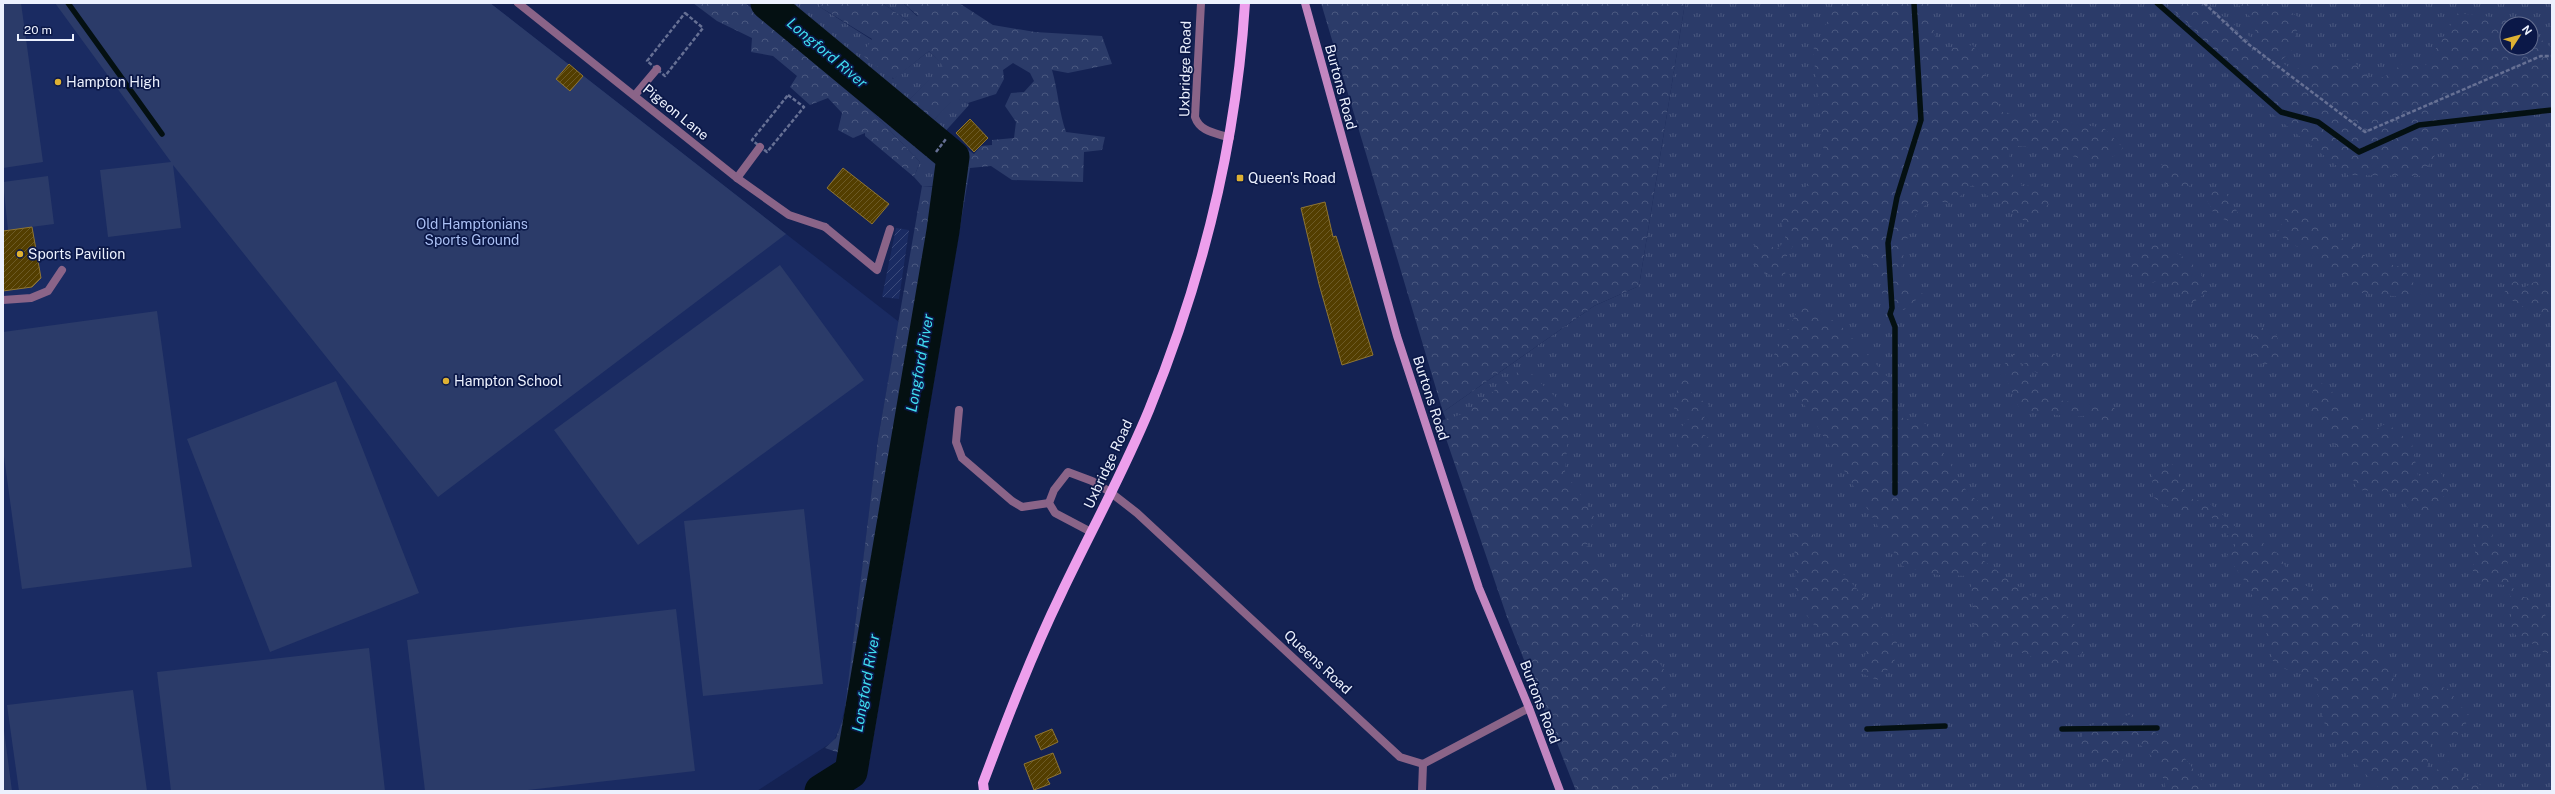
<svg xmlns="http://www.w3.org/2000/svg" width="2555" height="794" font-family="'Public Sans',sans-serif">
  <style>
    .built { fill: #1a2b62 }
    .industrial { fill: url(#industrial-furrows) }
    .grass { fill: url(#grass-tufts); fill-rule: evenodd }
    .forest { fill: url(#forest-crowns) }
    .green { fill: #2b3b69 }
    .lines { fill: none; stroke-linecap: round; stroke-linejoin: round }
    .stream { stroke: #041012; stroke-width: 5.5 }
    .river { stroke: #041012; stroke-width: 33 }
    .building { fill: url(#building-hatch); stroke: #907633 }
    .path { stroke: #667094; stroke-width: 2.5; stroke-dasharray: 4 2; stroke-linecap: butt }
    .lane { stroke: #8a6488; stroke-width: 8 }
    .street { stroke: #8a6488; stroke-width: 8 }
    .secondary { stroke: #c286c0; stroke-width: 8 }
    .primary { stroke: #ed9fec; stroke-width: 10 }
    .poi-dot { fill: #deb133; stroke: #0b1848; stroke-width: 1.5 }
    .labels { text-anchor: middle; stroke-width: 3.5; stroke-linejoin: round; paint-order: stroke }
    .street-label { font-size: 14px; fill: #ecf1fe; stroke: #0b1848 }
    .poi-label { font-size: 14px; fill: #ecf1fe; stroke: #0b1848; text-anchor: start }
    .park-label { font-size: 14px; fill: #aabff2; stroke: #0b1848 }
    .water-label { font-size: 15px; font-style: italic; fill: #3fdcef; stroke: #0b1848 }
  </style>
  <defs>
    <pattern id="industrial-furrows" width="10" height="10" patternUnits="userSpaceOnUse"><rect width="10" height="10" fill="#1a2b62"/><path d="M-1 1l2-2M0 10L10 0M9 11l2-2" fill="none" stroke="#3b4a7a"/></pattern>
    <pattern id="grass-tufts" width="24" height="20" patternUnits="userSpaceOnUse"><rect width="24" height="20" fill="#2b3b69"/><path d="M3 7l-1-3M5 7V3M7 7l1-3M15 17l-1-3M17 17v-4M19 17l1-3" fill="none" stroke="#4a5880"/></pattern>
    <pattern id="forest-crowns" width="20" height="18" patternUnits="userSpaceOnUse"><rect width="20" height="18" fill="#2b3b69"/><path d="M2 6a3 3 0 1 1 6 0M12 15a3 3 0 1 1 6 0" fill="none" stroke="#4a5880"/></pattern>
    <pattern id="building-hatch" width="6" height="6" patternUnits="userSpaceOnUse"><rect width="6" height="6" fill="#533e00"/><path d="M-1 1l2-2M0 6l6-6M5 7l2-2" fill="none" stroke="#6c5a26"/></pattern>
  </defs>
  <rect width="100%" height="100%" fill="#142253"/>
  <polygon class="built" points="3,3 490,3 899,322 878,439 847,697 841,725 834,741 757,791 3,791"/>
  <polygon class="industrial" points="896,228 909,230 899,299 882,297"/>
  <g class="grass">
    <polygon points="783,3 819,3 820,7 872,40 893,79 929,51 944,66 905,104 890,87"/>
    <polygon points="882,3 903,3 918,17 907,20"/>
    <path d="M1685,3h867v788h-959l-150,-379 151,-106 45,-20zM2507,24h24v24h-24z"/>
    <polygon points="836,74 946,160 945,187 922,186 914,177 920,162"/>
    <polygon points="955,97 968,103 969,105 942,135 930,124"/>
  </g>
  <g class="forest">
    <polygon points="693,3 745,3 836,74 920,162 914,177 865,136 865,133 853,138 838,130 842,113 828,98 810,105 790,87 797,76 773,56 751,52 752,38 717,21"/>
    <path d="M819,3h63l25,17 11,-4 -15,-13h56l34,22 42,7 67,4 10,28 -44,9 -16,-3c6,21 7,42 14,62l39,5 -3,13 -18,2 -1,30 -71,-2 -21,-14 -21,2 -101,595 -44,-15 11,-10 8,-22 34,-277 44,-253 33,3 1,-38 6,-6 12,9 7,-8 11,-1v-5l22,-2 2,-16 -11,-16 6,-13 13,-1 10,-11 -4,-8 -17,-10 -10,7 1,9 -8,15 -28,9 -13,-5 -25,26 -25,-20 38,-38 -14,-15 -35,28 -32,-24 10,-16 -52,-32z"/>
    <polygon points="1321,3 1685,3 1639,286 1594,306 1443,412"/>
    <path d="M1837,3l91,1 10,46 35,-5 29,67 102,16 19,20c-25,25 -37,10 -65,4 -16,-3 -32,-5 -47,-7l-3,24 15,17 20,-1 6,18 -17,23 -60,-41 -19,18 -22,-2 -14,11 -12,33 -5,32 23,17 -19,16 -21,-12c-1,-8 -2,-20 -6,-27 -16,-31 -52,-29 -82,-28l-8,12 -2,21 -20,-2 -15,-13 6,-21 21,9 9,-9 -5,-18 23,-32 20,-36 -11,-104z"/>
    <polygon points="2165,3 2205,3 2253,39 2257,24 2237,3 2275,3 2300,18 2291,52 2280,61 2294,71 2307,63 2351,59 2373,81 2390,74 2404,62 2424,68 2458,13 2516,20 2521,24 2507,24 2507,48 2531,48 2531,32 2552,48 2552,113 2461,117 2421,176 2348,175 2277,118 2229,75 2193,28"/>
    <polygon points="2167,159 2180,172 2187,173 2193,182 2183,193 2171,189 2159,176 2160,167"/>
    <polygon points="2222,187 2238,213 2227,221 2214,214 2205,196"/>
    <polygon points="2294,206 2354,246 2370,260 2402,267 2425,299 2350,292 2345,277 2276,233"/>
    <polygon points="2152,242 2179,254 2200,270 2207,292 2190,305 2163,278 2152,283 2129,274 2131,254"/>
    <polygon points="2552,278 2552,315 2529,310 2502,295 2515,280 2523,288 2538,280"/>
    <polygon points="1804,299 1843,328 1895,385 1900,417 1926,424 1969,495 1994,511 1991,531 1980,558 2038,601 2046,596 2074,623 2083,653 2055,667 1975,633 1970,576 1938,575 1902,566 1774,355"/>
    <polygon points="2261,327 2276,334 2284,356 2266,364 2255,363 2248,342"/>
    <path d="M2043,349l14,7 -2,13 -14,6 -7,-4 -7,7c18,28 52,25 82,25l10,10 -7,11 -21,-9 -16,2 -55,-6 -18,-44 12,-14 7,12 13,-6z"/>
    <path d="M1524,367l46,44 -5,61 29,43 -8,35 30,32 17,39 31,49 3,40 17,19c-16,24 -16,34 -16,62h-92l-69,-174 -67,-196 26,-8z"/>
    <polygon points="1684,377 1693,382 1690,406 1698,398 1709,405 1699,431 1713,441 1704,452 1677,448 1678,431 1689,418 1674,409 1677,390"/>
    <path d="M2316,380l15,9 8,19 21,7 10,17 17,-9 25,21 6,32 21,-8 10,22 -18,22 -22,-2 -11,-18 -41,-2c-10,-32 -27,-55 -50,-79z"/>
    <polygon points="2174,464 2188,498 2209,503 2233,524 2245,540 2253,536 2280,555 2291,579 2345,603 2372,651 2394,669 2392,709 2412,716 2425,681 2448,689 2470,718 2456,737 2431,742 2427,766 2432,780 2441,763 2459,760 2464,777 2487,788 2488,791 2382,791 2327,734 2314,677 2274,666 2262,614 2244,580 2227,556 2236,545 2207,512 2182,515 2153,497 2152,472"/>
    <path d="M2485,517l9,6 -2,18c25,18 11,17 17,38 2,6 6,12 9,17l26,5 2,21 6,1v30h-8l-16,-13 -18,-8 2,-33 -8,-14 -32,-5 6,-55z"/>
    <polygon points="1794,530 1811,531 1824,553 1878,612 1897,641 1894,664 1877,680 1859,672 1870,641 1857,638 1832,649 1796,601"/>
    <path d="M2132,714l47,37 32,40h-45c-2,-19 -15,-41 -32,-50l-12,20 -16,3 -28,-15 7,-22z"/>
  </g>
  <g class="green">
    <polygon points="3,3 21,3 43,162 3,168"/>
    <polygon points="55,3 490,3 786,234 438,497 173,165 181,228 108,237 100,170 171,162"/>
    <polygon points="48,176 54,224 8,230 3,182"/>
    <polygon points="780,265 864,380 638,545 554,430"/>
    <polygon points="157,311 192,567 22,589 3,449 3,332"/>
    <polygon points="336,381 419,593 270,652 187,439"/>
    <polygon points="804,509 823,684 703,696 684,521"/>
    <polygon points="676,609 695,771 519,791 425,791 407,640"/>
    <polygon points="369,648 385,791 171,791 157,672"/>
    <polygon points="133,690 147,791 19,791 7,705"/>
    <polygon points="3,723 12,791 3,791"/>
  </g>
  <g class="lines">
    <g class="stream">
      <polyline points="68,3 162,134"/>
      <polyline points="2157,3 2281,112 2318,122 2359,152 2419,125 2552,110"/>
      <polyline points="1895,493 1895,327 1890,314 1892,308 1888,243 1897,197 1921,120 1914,3"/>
      <polyline points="1867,729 1945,726"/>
      <polyline points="2062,729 2157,728"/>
    </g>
    <polyline class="river" points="767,3 953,157 943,231 851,772 821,791"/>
  </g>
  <g class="building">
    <polygon points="569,64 583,76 570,91 556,79"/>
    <polygon points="970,119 988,138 974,152 956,133"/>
    <polygon points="843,168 889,204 872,224 827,188"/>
    <polygon points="1325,202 1333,237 1336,236 1373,355 1342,365 1319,284 1301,208"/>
    <polygon points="32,227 41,278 32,287 3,291 3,231"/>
    <polygon points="1052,729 1058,742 1041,750 1035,736"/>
    <polygon points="1053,753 1061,773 1047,779 1050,784 1034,790 1024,764"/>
  </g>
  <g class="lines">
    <g class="path">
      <polyline points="2204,3 2247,43 2365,132 2541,56 2552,56"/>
      <polygon points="685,13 703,28 665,76 647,61"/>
      <polygon points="788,95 804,107 767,152 752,140"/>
      <polyline points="936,152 946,139"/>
    </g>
    <g class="lane">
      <polyline points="635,95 657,69"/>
      <polyline points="737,178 760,147"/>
      <polyline points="825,227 877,270 890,229"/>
      <polyline points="3,300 31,298 48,291 62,270"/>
      <polyline points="959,410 956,442 962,458 1012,501 1022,507 1049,503"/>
      <polyline points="1091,532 1055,513 1049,503 1054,490 1068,472 1092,481 1110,492"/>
    </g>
    <g class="street">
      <polyline points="518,3 737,178 789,215 825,227"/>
      <path d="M1201,3l-6,114c5,15 21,16 35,21"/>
      <polyline points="1110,492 1137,513 1400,757 1423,764 1529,708"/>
      <polyline points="1422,791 1423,764"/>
    </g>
    <polyline class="secondary" points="1305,3 1397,336 1479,588 1529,708 1560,791"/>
    <path class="primary" d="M984,791l-1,-8c24,-64 48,-127 78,-189 29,-61 62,-121 88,-184 54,-132 87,-264 96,-407"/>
  </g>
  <g class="poi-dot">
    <circle cx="58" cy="82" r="4"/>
    <rect x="1236" y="174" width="8" height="8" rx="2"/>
    <circle cx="20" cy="254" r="4"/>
    <circle cx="446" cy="381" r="4"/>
  </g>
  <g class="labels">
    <g class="street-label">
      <text transform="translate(1185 69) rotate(-89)" y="5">Uxbridge Road</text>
      <text transform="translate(1341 87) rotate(75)" y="5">Burtons Road</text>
      <text transform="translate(676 112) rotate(39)" y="5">Pigeon Lane</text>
      <text transform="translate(1431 398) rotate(72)" y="5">Burtons Road</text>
      <text transform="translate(1108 464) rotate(-65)" y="5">Uxbridge Road</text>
      <text transform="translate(1318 662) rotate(43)" y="5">Queens Road</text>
      <text transform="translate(1540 702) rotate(69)" y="5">Burtons Road</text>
    </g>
    <g class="poi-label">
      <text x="66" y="87">Hampton High</text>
      <text x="1248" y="183">Queen's Road</text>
      <text x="28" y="259">Sports Pavilion</text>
      <text x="454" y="386">Hampton School</text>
    </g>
    <g class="park-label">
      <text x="472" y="229">Old Hamptonians<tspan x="472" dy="16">Sports Ground</tspan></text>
    </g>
    <g class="water-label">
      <text transform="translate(827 53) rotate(40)" y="5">Longford River</text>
      <text transform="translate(920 363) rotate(-80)" y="5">Longford River</text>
      <text transform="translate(866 683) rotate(-80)" y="5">Longford River</text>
    </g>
  </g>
  <rect width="2555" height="794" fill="none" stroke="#ecf1fe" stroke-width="8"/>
  <g transform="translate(2519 36) rotate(54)"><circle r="19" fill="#0b1848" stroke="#656f91"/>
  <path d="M0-3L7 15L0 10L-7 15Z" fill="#deb133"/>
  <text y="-6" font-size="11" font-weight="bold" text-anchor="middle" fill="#ecf1fe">N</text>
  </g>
  <path d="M18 34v6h55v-6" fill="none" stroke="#ecf1fe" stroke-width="2"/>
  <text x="24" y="34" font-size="12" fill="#ecf1fe" stroke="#0b1848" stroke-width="3" paint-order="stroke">20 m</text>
</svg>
